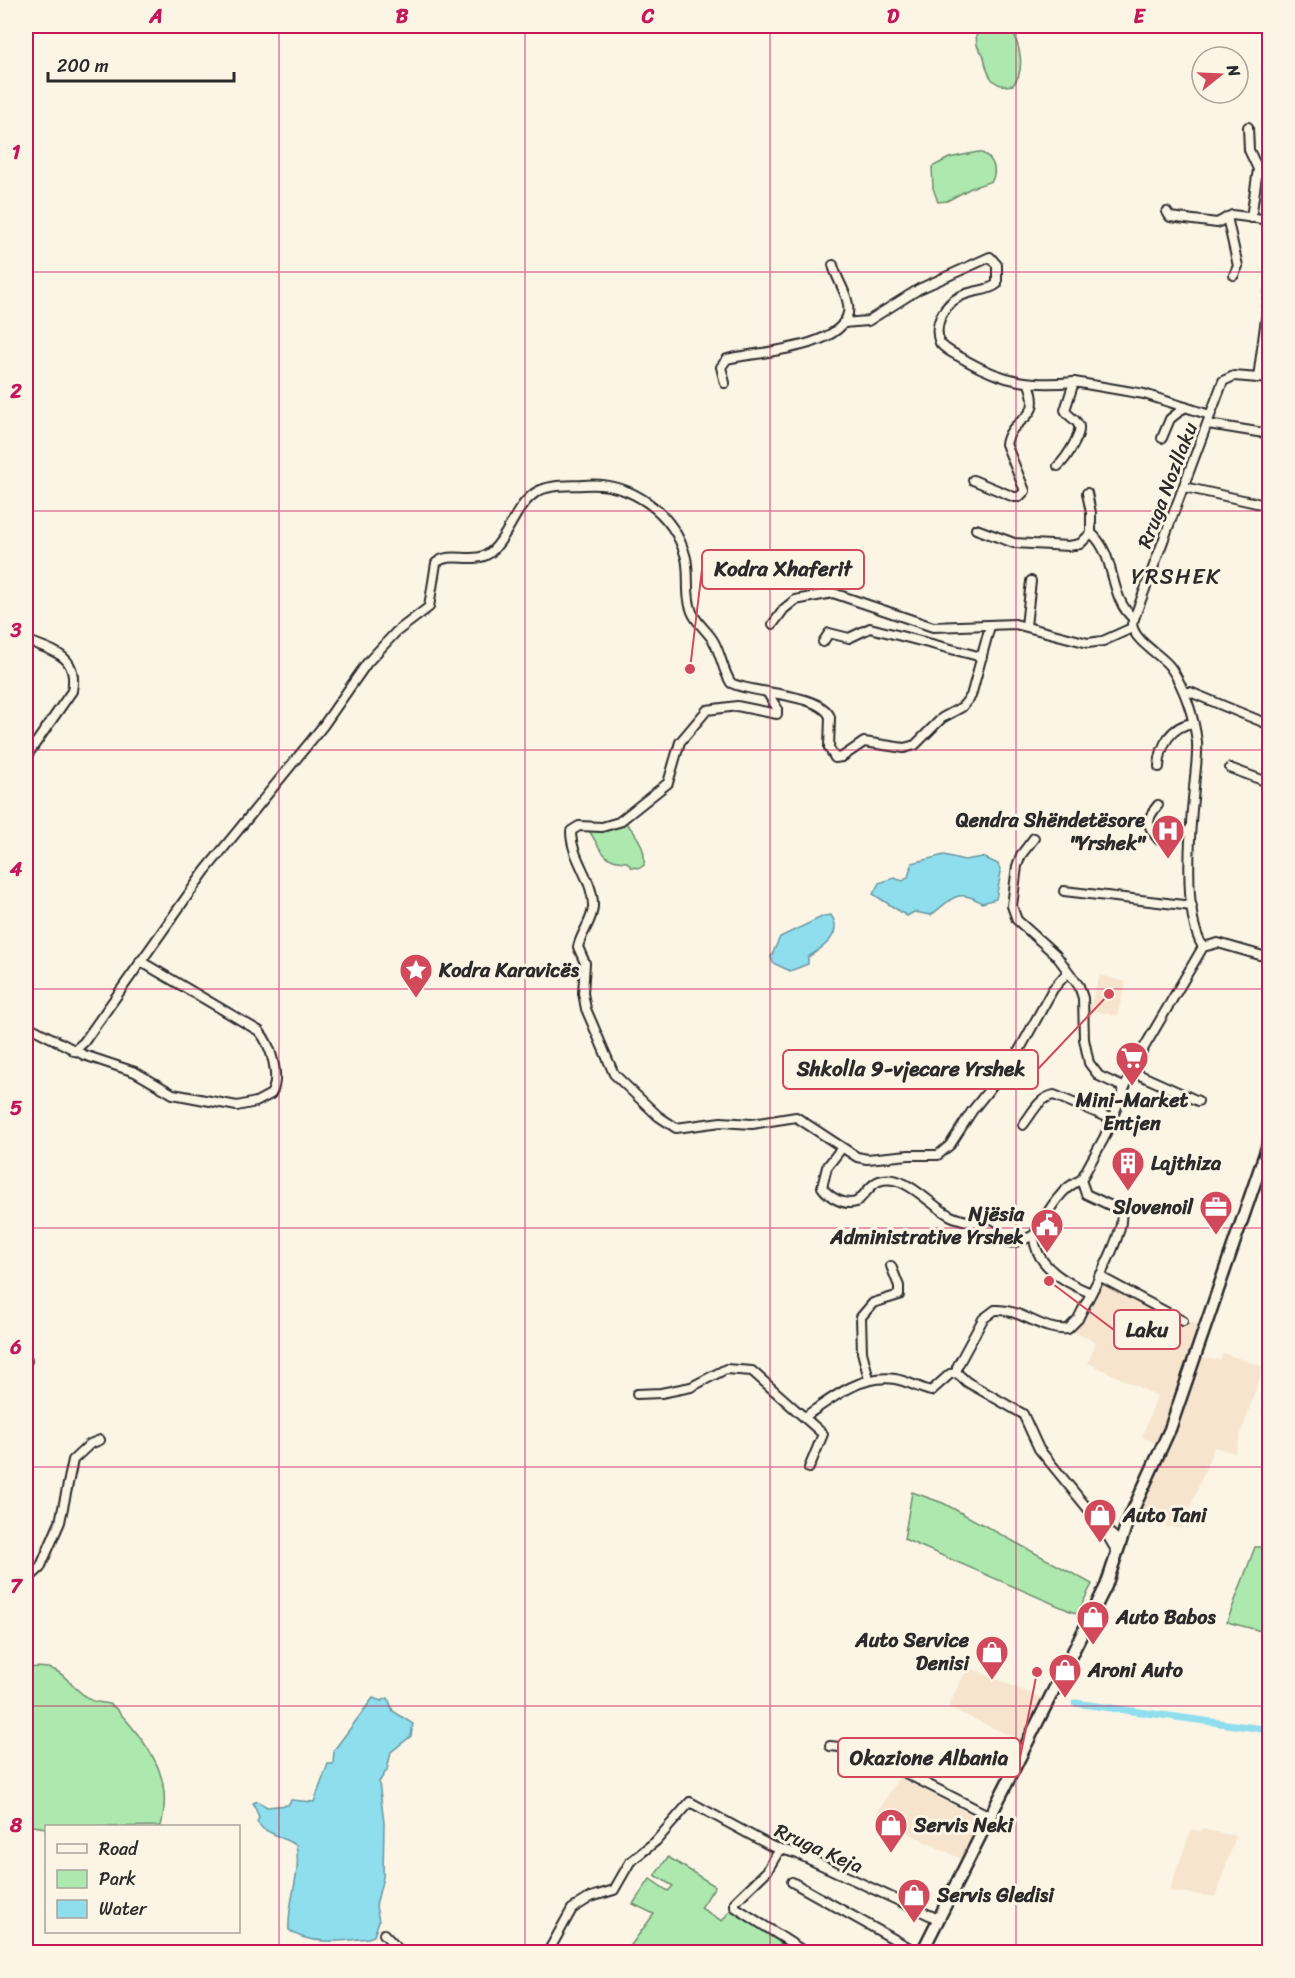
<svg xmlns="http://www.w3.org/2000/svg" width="1295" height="1978" font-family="Sriracha,sans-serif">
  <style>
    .built { fill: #f6e4ce }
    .green { fill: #ade9af; stroke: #6c8a6d; stroke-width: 1.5 }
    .water { fill: #8fdeed; stroke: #67969f; stroke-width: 1.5 }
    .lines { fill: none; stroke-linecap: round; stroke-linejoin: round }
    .canal { stroke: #8fdeed; stroke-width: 7 }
    .street-casing { stroke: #2b2b2b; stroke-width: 12 }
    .secondary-casing { stroke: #2b2b2b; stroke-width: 15 }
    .street { stroke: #fcf5e5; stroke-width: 8 }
    .secondary { stroke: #fcf5e5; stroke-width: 10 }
    .grid { fill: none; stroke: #c2185b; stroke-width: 1.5; stroke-opacity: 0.55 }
    .labels { text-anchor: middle; stroke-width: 6; stroke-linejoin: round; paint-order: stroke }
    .street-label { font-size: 20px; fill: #2b2b2b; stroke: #fcf5e5 }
    .poi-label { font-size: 20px; font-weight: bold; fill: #2b2b2b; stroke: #fcf5e5; text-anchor: start }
    .quarter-label { font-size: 22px; letter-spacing: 1.5px; fill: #2b2b2b; stroke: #fcf5e5 }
    .leader { fill: none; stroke: #d1495b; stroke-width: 2 }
    .callout-dot { fill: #d1495b; stroke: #fcf5e5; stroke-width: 2 }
    .callout { fill: #fcf5e5; stroke: #d1495b; stroke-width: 2 }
    .callout-label { font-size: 21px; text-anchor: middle; font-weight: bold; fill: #2b2b2b }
    .neatline { fill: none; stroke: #c2185b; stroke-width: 2 }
    .grid-label { font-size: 20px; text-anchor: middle; font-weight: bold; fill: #c2185b }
  </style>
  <rect width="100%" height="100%" fill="#fcf5e5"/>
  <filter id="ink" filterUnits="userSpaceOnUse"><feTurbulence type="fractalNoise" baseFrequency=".0167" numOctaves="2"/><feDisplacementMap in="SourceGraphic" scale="12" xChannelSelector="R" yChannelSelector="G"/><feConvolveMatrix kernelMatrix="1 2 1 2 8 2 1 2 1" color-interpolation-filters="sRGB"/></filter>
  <g filter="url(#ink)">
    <g class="built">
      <polygon points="1100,975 1126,982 1117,1016 1094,1011 1092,1016 1087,1015"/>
      <polygon points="1099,1276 1183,1321 1205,1325 1163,1447 1142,1437 1157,1396 1088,1363 1096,1342 1076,1333 1073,1326"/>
      <polygon points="1223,1353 1263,1367 1235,1453 1214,1447 1182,1529 1139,1522 1136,1518 1177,1432 1203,1358 1220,1360"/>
      <polygon points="968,1667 1043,1699 1023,1742 948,1707"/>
      <polygon points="899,1777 987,1823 967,1862 875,1817"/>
      <polygon points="1201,1829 1236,1836 1215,1897 1169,1891 1191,1830 1200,1831"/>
    </g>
    <g class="green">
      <path d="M976,26h34c9,17 17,43 3,59 -21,4 -26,-11 -29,-28 -1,-5 -6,-7 -7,-12 -1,-6 -1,-13 -1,-19z"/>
      <path d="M978,152c14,3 20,16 14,29l-21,7 -24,13 -9,1 -5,-14 -1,-21 17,-9z"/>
      <path d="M625,822c12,12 21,27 19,43l-4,3 -9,-1 -4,-5c-26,-1 -25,-12 -39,-33l18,2z"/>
      <polygon points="912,1492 943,1503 1092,1584 1077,1614 904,1539"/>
      <polygon points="1255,1547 1269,1547 1269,1633 1227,1622"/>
      <path d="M26,1668c40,-5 36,13 63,31 6,5 15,2 22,6 6,3 11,11 16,16 28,33 45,60 34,105l-115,2 -20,-3v-57l2,-4 -2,-1z"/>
      <polygon points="668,1857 715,1886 701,1908 722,1921 731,1909 781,1942 777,1952 626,1952 654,1914 633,1904 650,1879 668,1891 673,1886 655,1875"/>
    </g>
    <g class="water">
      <path d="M944,855l20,5 19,-3 15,7 3,8 -5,27 -14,4c-25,-16 -31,-3 -51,12l-17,-3 -7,4 -34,-22 6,-11 15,-5 9,3 5,-4 4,-14z"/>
      <path d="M831,915c13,19 -8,33 -23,42v7l-18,7 -17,-8 -2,-6 9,-20 44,-21z"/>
      <path d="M373,1698l8,3 7,-3 5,13 20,13 -2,12 -20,16 -4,18 -8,12 5,41 -1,54 -7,29 3,15 -5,15 -6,2c-24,3 -59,8 -79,-8 -2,-29 13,-55 7,-85l-33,-16 -6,-7 2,-5 -6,-14 4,-2 10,6 21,-2 3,-5 23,2 14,-38h5l1,-14z"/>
    </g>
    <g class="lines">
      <polyline class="canal" points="1075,1703 1270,1730"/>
      <g class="street-casing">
        <g id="street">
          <polyline points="1248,127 1249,150 1258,169 1251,218"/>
          <polyline points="1167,212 1170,217 1217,223 1232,215 1270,220"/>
          <polyline points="1227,217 1238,266 1234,275"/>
          <path d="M843,323l25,-2 51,-32 71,-32 7,8v19c-9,7 -20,6 -31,10 -20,6 -34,30 -26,49 7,9 18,12 27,18 37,21 64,25 107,21"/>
          <polyline points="1258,378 1270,288"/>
          <path d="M725,383l-4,-16 6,-8c28,-7 114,-10 121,-46 3,-15 -12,-34 -15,-48"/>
          <polyline points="1208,424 1270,434"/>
          <polyline points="1162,438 1170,419 1185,407"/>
          <path d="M1058,466c7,-6 26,-34 20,-42 -3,-6 -10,-7 -13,-14l9,-28 70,12 66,21"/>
          <path d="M973,480l41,17h5l6,-6 -19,-47c6,-30 38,-21 23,-60"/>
          <polyline points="1184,487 1270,506"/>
          <path d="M1087,493l4,20v20c26,22 17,65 43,86"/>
          <polyline points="976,529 1014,543 1069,546 1080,544 1091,533"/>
          <polyline points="773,624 784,609 795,600 833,593 933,627 1015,624 1088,643 1103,641 1132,628"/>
          <polyline points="1026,626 1031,581"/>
          <path d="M26,640c27,11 53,15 46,51l-46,66"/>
          <polyline points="823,642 829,633 849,638 870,628 982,657"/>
          <path d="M767,692l10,16v6l-40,-8 -30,4 -27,32 -12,41 -49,39 -17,5 -23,-1 -8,5c0,28 23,49 22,76 -1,15 -12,26 -15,40l7,16 -2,30 3,16 28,65 44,42 18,12 45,-6 31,2 44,-7 61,40 10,2 42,-4h29l12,-10 22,-34 44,-55 37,-67 14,-16"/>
          <polyline points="1184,692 1190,692 1270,725"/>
          <path d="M1159,767c1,-22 12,-41 34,-44"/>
          <polyline points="1230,768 1270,783"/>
          <path d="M1158,805c-12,14 -12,21 1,35h7l24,-10"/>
          <polyline points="1034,838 1021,855 1017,866 1012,906 1017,920 1056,955 1079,986 1083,998 1084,1039 1089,1063 1099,1076 1123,1087"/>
          <polyline points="1064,891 1192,906"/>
          <path d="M1203,947c-21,-32 -13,-120 -9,-159 1,-15 4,-31 3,-46 -3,-25 -12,-53 -26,-74 -10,-14 -37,-26 -39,-44l91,-243 11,-5 36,3"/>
          <path d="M26,1025l58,30 51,17 38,22 64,12 19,-4 15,-8c10,-17 0,-49 -12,-63l-119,-70"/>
          <path d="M74,1051l10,-9 121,-171 118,-145 44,-63 29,-31 33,-25 7,-44c15,-13 40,3 56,-12 18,-17 22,-43 43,-58 13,-9 34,-7 49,-8 46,-4 90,27 102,73 4,18 -1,37 6,54 5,12 16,19 22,30 7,13 9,29 17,41 21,11 90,10 99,34l-1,31 6,10 7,-1 22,-15 40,6 11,-3 27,-27 20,-11 9,-11 19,-70"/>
          <polyline points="1131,1071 1198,1101"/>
          <path d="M1023,1125c10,-12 14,-26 31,-30l58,24"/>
          <path d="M841,1149l-14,18 -5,20c7,10 22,19 34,15 8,-5 14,-18 23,-21 26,-9 51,25 72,35 10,5 21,5 31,9 26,11 18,27 52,10"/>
          <polyline points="1099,1276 1183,1321"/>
          <path d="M1091,1293c-25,-10 -57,-28 -57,-58 11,-18 26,-48 47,-55l23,-42 31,-75 68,-116 15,-4 52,15"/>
          <polyline points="26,1358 27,1361"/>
          <path d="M957,1373v-6l26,-48 12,-9c26,-2 46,22 73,19l10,-10c9,-20 52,-91 42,-109l-34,-16 -5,-14"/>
          <polyline points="957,1373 967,1382 1023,1414 1039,1449 1102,1526 1120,1542"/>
          <polyline points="869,1379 862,1352 861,1317 873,1303 899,1295 899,1286 891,1266"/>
          <polyline points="637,1394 661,1393 691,1387 726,1369 752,1371 823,1434 809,1468"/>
          <path d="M806,1416c26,-18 55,-42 89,-37 12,2 24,9 36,12l19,-17 7,-1"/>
          <polyline points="1104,1530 1117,1552"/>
          <polyline points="26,1581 40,1568 60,1522 73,1460 90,1444 100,1440"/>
          <polyline points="830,1746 858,1749 990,1816"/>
          <polyline points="780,1849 767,1871 735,1902 735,1907 805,1952"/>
          <polyline points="792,1882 917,1952"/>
          <polyline points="384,1934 401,1952"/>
          <polyline points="548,1952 572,1909 591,1897 614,1890 630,1862 656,1841 690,1802 771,1846 798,1854 938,1919"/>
        </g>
      </g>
      <g class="secondary-casing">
        <polyline id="secondary" points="922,1952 1106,1586 1127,1523 1170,1429 1270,1139"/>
      </g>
      <use href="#street" class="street"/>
      <use href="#secondary" class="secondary"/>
    </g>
  </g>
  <path class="grid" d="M279,26v1926M525,26v1926M770,26v1926M1016,26v1926M26,272h1244M26,511h1244M26,750h1244M26,989h1244M26,1228h1244M26,1467h1244M26,1706h1244"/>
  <defs>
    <g id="hospital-pin" transform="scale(1.725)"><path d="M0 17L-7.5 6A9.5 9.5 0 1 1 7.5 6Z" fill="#d1495b" stroke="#fcf5e5"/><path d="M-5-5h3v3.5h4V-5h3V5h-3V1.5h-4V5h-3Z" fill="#fff"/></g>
    <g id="sight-pin" transform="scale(1.725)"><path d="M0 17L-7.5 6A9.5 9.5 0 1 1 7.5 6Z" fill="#d1495b" stroke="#fcf5e5"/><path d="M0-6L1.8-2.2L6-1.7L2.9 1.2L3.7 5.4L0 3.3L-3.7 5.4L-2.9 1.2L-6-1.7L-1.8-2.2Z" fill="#fff"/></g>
    <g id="supermarket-pin" transform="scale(1.725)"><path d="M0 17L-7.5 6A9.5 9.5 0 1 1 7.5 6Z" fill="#d1495b" stroke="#fcf5e5"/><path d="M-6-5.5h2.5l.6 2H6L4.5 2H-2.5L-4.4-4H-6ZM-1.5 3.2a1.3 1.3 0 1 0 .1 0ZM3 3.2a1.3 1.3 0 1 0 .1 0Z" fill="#fff"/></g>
    <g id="building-pin" transform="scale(1.725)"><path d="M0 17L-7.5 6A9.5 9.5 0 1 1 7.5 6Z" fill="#d1495b" stroke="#fcf5e5"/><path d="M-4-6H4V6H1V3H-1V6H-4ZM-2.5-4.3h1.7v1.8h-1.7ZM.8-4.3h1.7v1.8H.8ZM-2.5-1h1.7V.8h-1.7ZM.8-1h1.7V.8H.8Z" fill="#fff"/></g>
    <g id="office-pin" transform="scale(1.725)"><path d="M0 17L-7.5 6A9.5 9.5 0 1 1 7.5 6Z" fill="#d1495b" stroke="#fcf5e5"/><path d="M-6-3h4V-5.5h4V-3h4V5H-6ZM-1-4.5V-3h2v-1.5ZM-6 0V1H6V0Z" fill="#fff"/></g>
    <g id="civic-pin" transform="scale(1.725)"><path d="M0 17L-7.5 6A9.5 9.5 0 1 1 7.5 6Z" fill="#d1495b" stroke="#fcf5e5"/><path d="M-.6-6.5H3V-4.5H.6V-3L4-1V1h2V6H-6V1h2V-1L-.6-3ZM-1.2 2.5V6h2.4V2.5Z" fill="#fff"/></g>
    <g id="shop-pin" transform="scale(1.725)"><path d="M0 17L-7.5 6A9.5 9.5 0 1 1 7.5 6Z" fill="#d1495b" stroke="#fcf5e5"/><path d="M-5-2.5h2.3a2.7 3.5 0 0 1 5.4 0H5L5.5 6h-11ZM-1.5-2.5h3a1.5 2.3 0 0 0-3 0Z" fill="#fff"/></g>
  </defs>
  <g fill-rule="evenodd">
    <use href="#hospital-pin" x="1168" y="831"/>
    <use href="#sight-pin" x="416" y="970"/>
    <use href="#supermarket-pin" x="1132" y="1058"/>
    <use href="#building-pin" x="1128" y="1163"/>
    <use href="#office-pin" x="1216" y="1207"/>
    <use href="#civic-pin" x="1047" y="1225"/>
    <use href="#shop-pin" x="1100" y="1515"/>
    <use href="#shop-pin" x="1093" y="1617"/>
    <use href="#shop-pin" x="992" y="1652"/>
    <use href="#shop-pin" x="1065" y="1670"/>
    <use href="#shop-pin" x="891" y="1825"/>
    <use href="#shop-pin" x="914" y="1895"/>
  </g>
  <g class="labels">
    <g class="street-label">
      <text transform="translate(1167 485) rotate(-69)" y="7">Rruga Nozllaku</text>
      <text transform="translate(819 1848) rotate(24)" y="7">Rruga Keja</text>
    </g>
    <g class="poi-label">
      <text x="1145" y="827" text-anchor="end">Qendra Shëndetësore<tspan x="1145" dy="23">"Yrshek"</tspan></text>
      <text x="439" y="977">Kodra Karavicës</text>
      <text x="1132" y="1107" text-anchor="middle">Mini-Market<tspan x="1132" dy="23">Entjen</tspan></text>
      <text x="1151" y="1170">Lajthiza</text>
      <text x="1193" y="1214" text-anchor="end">Slovenoil</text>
      <text x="1024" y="1221" text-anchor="end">Njësia<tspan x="1024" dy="23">Administrative Yrshek</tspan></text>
      <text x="1123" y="1522">Auto Tani</text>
      <text x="1116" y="1624">Auto Babos</text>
      <text x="969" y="1647" text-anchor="end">Auto Service<tspan x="969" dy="23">Denisi</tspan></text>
      <text x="1088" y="1677">Aroni Auto</text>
      <text x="914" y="1832">Servis Neki</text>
      <text x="937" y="1902">Servis Gledisi</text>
    </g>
    <g class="quarter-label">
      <text x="1176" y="584">YRSHEK</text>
    </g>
  </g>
  <path class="leader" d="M690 669L702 569M1109 994L1038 1069M1049 1281L1114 1330M1037 1672L1020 1758"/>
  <g class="callout-dot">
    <circle cx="690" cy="669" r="6"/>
    <circle cx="1109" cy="994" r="6"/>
    <circle cx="1049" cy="1281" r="6"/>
    <circle cx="1037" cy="1672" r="6"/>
  </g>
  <g class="callout">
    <rect x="702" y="550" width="162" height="39" rx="6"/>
    <rect x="783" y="1050" width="255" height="39" rx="6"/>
    <rect x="1114" y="1310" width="66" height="39" rx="6"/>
    <rect x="838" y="1738" width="182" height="39" rx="6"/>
  </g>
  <g class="callout-label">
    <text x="783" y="576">Kodra Xhaferit</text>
    <text x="911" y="1076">Shkolla 9-vjecare Yrshek</text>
    <text x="1147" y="1337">Laku</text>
    <text x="929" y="1765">Okazione Albania</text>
  </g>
  <rect width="1295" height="1978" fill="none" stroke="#fcf5e5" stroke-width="66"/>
  <rect x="45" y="1825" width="195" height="108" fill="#fcf5e5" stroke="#a8a49b" stroke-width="1.5"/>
  <rect x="57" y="1844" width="30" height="9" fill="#fcf5e5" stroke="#a8a49b" stroke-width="1.5"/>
  <text x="99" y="1855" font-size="18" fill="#2b2b2b">Road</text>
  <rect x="57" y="1870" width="30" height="18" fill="#ade9af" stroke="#a8a49b" stroke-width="1.5"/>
  <text x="99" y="1885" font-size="18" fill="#2b2b2b">Park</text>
  <rect x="57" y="1900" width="30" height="18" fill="#8fdeed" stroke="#a8a49b" stroke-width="1.5"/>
  <text x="99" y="1915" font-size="18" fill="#2b2b2b">Water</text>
  <g transform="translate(1220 75) rotate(72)"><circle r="28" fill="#fcf5e5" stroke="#a8a49b" stroke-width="1.5"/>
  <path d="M0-4.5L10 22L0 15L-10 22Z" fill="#d1495b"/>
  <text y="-9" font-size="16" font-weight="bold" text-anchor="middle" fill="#2b2b2b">N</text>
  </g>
  <path d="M48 72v9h186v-9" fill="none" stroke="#2b2b2b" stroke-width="3"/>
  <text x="57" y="72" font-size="18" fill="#2b2b2b" stroke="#fcf5e5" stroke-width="4.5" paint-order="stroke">200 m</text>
  <rect x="33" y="33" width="1229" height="1912" class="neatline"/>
  <g class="grid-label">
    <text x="156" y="23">A</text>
    <text x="402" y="23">B</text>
    <text x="648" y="23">C</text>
    <text x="893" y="23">D</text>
    <text x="1139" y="23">E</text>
    <text x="16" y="159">1</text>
    <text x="16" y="398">2</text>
    <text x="16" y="637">3</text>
    <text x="16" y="876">4</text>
    <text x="16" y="1115">5</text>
    <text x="16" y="1354">6</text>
    <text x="16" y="1593">7</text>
    <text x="16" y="1832">8</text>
  </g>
</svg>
